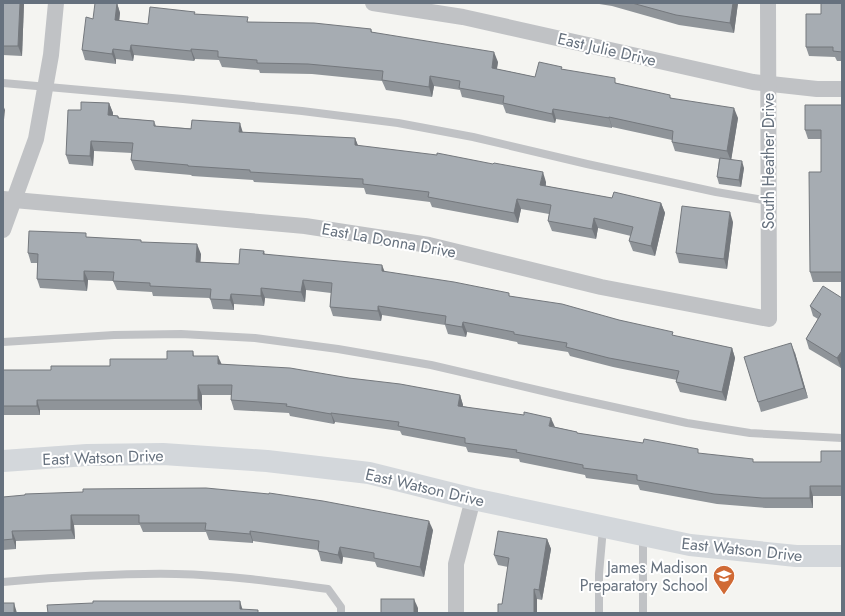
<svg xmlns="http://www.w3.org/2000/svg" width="845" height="616" font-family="Jost,sans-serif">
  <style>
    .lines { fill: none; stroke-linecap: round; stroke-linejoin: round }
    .lane { stroke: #c0c2c5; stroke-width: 8 }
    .street { stroke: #c0c2c5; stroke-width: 16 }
    .secondary { stroke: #d3d7db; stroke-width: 22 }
    .wall { fill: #8f9499 }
    .shaded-wall { fill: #74787d }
    .building { fill: #a6acb2; stroke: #74787d }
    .labels { text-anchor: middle; stroke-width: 4; stroke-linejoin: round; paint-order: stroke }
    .street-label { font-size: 16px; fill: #66717e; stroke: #fff }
    .poi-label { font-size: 16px; fill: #66717e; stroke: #fff; text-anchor: end }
  </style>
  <rect width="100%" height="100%" fill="#f4f4f1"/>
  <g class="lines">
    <g class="lane">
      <polyline points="3,83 183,99 302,111 398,123 473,137 587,164 716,192 769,201"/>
      <polyline points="3,342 114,335 181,334 255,338 338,349 431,365 568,397 687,423 750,433 842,438"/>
      <path d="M3,582c58,-5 116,-9 173,-8 51,1 102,8 152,15l13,18v6"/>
      <polyline points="599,613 599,574 603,528"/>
      <polyline points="643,613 643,536"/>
    </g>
    <g class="street">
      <polyline points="373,3 463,17 753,82 817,89 842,89"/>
      <polyline points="3,199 305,226 429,245 601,287 769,319 768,3"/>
      <polyline points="3,230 36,139 51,55 56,3"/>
      <polyline points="456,613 456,564 473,499"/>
    </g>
    <polyline class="secondary" points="3,461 87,455 163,454 267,461 369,473 473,499 690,545 796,556 842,556"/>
  </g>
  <g class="wall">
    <polygon points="3,3 24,3 22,56 3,55"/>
    <polygon points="117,3 120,13 119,21 148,24 196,14 249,22 371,29 372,32 498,62 497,69 535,77 562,69 617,83 672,98 738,118 731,160 744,168 741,187 719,184 717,177 719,159 675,151 672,142 672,140 612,127 612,128 556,119 555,123 506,113 503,105 462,97 460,90 434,86 432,97 386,90 382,81 312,74 260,73 259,70 222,67 219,60 195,59 194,61 134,55 133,61 116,59 116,64 85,60 82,50 93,19"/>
    <polygon points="593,3 738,3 734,33 679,25 612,6"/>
    <polygon points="842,3 842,61 837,61 835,57 809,56 806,47 821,14"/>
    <polygon points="109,103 113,113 113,115 118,116 119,118 154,121 156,126 243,132 355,138 358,146 546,182 546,186 612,198 661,203 665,213 655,256 633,251 629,241 631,236 598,228 596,239 552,231 548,221 549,214 521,209 518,223 432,207 430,202 366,194 364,188 254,182 253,180 192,176 191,175 135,170 131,160 132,153 94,151 93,166 69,164 66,155 81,110"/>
    <polygon points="842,105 842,282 813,282 810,272 821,172 821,139 808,139 805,130"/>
    <polygon points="733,222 727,269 679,263 676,253"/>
    <polygon points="88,237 142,242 201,254 200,262 239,264 264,251 265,254 385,272 510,296 619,320 674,336 732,348 735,358 726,401 680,392 676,382 677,380 613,367 570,356 568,352 518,344 517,342 467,332 466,337 448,334 445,325 382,315 381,321 333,316 330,307 331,293 306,290 305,302 265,298 264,306 234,304 234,310 213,309 210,298 153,296 152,292 117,290 113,281 88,280 87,291 40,288 37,279 37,263 31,263 28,253"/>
    <polygon points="842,298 841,368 809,349 806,339 818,319 813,316 810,306"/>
    <polygon points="193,351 194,356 221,364 349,378 460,395 463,405 463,406 555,427 577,432 577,433 700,454 754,462 821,462 842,451 842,496 813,496 813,508 766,508 717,504 640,490 638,485 586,478 585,475 520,462 519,459 468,452 466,447 402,435 400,431 335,422 334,424 290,416 289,413 234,410 231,400 231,395 202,395 202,410 40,410 40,415 3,415 3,370 51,370 110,366 167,359"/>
    <polygon points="795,353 808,398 761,412 758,402"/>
    <polygon points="3,497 433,530 424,577 377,567 375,562 343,557 342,564 321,561 318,550 253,541 253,543 209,540 206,532 143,532 140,525 74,525 75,539 16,541 16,549 3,550"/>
    <polygon points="547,539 551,549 542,600 537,599 502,604 508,567 498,565 494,555"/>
  </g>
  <g class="shaded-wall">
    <polygon points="20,3 24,3 22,56 18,46"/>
    <polygon points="117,3 120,13 118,30 115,20"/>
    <polygon points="733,3 738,3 734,33 730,23"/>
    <polygon points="131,45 134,55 133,61 130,51"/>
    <polygon points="113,49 116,59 116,64 112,54"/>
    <polygon points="191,49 195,59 194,61 191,51"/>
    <polygon points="494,52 498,62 495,78 492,68"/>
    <polygon points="430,76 434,86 432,97 429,87"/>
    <polygon points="109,103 113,113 112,125 108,115"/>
    <polygon points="3,105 5,110 3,129"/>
    <polygon points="734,108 738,118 731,161 727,151"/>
    <polygon points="553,109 556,119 555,123 552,114"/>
    <polygon points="609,117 612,127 612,128 609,118"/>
    <polygon points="240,123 243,133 239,132"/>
    <polygon points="355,138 359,148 355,145"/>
    <polygon points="91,141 94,151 93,166 90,156"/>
    <polygon points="742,161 744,168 741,187 739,180"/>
    <polygon points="543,172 546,182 544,195 540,185"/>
    <polygon points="517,199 521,209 518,223 514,213"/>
    <polygon points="661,203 665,213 655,256 651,246"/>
    <polygon points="730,212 733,222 727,269 724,259"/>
    <polygon points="594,218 598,228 596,239 592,229"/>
    <polygon points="197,244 201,254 200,271 196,262"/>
    <polygon points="382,265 386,275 382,271"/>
    <polygon points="84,271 88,280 87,291 84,281"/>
    <polygon points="303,280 306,290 305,302 301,292"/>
    <polygon points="261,288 265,298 264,306 261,296"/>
    <polygon points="231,294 234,304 234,310 230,300"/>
    <polygon points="378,306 382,315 381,321 378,311"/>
    <polygon points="463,322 467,332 466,337 462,327"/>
    <polygon points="791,343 795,353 808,398 804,388"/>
    <polygon points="732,348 735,358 726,401 722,392"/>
    <polygon points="842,351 842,366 841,368 837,358"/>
    <polygon points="218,356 222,365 218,364"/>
    <polygon points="198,385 202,395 202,410 198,400"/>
    <polygon points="460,395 463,405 461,415 458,406"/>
    <polygon points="37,400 40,410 40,415 37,406"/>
    <polygon points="331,413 335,422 334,424 331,414"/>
    <polygon points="551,418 555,427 549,426"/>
    <polygon points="810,486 813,496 813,508 810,498"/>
    <polygon points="71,515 74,525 75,539 71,530"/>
    <polygon points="429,521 433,530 424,577 420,567"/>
    <polygon points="12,531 16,541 16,549 13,539"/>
    <polygon points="250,531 253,541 253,543 250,534"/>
    <polygon points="547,539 551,549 542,600 539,590"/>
    <polygon points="340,547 343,557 342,564 338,555"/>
    <polygon points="534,589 537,599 537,613 534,613"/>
    <polygon points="414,599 418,608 418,613 414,613"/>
    <polygon points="240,601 243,611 240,609"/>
    <polygon points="14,603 17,613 14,613"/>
  </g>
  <g class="building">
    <polygon points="3,3 20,3 18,46 3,46"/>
    <polygon points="95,3 117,3 115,20 148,24 150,7 195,12 194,14 248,17 247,22 314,23 371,29 371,32 494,52 492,68 535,77 539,62 562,67 561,69 615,78 615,83 670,95 670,98 734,108 727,151 672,142 673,131 609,117 609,118 553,109 552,114 503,103 504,96 459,88 460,81 430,76 429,87 382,80 383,71 308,64 257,63 257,60 218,57 218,51 191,49 191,51 131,45 130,51 113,49 112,54 82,50 86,17 93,19"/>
    <polygon points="632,3 733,3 730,23 676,15"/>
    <polygon points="821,3 842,3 842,52 833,51 833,47 806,47 806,14 821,14"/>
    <polygon points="81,102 109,103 108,115 118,116 118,118 154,121 154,126 191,129 192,120 240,123 239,132 355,138 355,145 437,155 437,153 493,164 494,163 543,172 540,185 612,198 614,192 661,203 651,246 629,241 633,227 594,218 592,229 548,221 551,205 517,199 514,213 428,197 429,192 363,184 363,179 250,172 250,170 188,166 188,165 131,160 133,143 91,141 90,156 66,155 68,110 81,110"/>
    <polygon points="805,105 842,105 842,272 810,272 809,172 821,172 821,130 805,130"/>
    <polygon points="720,158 742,161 739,180 717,177"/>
    <polygon points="682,206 730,212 724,259 676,253"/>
    <polygon points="29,231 86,233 86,237 141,240 141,242 197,244 196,262 239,264 240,249 264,251 263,254 382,265 382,271 454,282 509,293 509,296 562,304 619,320 673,332 672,335 732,348 722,392 676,382 679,371 609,358 566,347 567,343 514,334 514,332 463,322 462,327 445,324 446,316 378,306 378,311 330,307 332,283 303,280 301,292 261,288 261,296 231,294 230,300 210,299 211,289 150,286 150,283 113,281 114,272 84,271 84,281 37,279 38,254 28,253"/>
    <polygon points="823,286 842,298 842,351 837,358 806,339 821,314 810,306"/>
    <polygon points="791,343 804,388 758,402 744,357"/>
    <polygon points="167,351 193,351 193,356 218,356 218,364 290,368 349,378 400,384 460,395 458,406 524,415 524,412 551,418 549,426 577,432 577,433 643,443 644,439 698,449 698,453 753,459 753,462 821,462 821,451 842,451 842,486 810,486 810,498 762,498 714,494 637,480 637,475 583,468 583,465 516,452 517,450 465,443 465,438 398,426 399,422 331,413 331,414 286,406 287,404 231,400 232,385 198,385 198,400 37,400 37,406 3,406 3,370 51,370 51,366 110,366 110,359 167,359"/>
    <polygon points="206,488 269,494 269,493 323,501 429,521 420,567 374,558 374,553 340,547 338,555 318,551 319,541 250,531 250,534 205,530 206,523 139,523 139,515 71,515 71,530 12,531 13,539 3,540 3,497 25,495 25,494 83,492 83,489"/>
    <polygon points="498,531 547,539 539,590 534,589 534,613 498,613 498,604 502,604 509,558 494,555"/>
    <rect x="381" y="599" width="33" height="14"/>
    <polygon points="93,601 240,601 240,609 258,610 258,613 48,613 47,605 93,603"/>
    <rect x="3" y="603" width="11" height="10"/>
  </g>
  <defs>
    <g id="school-pin" transform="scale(1.15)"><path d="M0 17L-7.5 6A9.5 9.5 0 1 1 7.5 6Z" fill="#d06a35" stroke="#fff"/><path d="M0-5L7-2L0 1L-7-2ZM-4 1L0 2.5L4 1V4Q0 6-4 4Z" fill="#fff"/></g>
  </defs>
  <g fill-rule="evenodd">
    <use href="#school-pin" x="724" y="576"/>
  </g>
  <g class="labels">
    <g class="street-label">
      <text transform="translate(607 49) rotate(13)" y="6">East Julie Drive</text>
      <text transform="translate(768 161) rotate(-90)" y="6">South Heather Drive</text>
      <text transform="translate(389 240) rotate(10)" y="6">East La Donna Drive</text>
      <text transform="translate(103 457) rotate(-2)" y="6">East Watson Drive</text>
      <text transform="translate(425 487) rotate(13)" y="6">East Watson Drive</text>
      <text transform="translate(742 549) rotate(6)" y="6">East Watson Drive</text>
    </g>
    <g class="poi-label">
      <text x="708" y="573">James Madison<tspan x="708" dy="18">Preparatory School</tspan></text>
    </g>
  </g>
  <rect width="845" height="616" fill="none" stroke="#66717e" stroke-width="8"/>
</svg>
